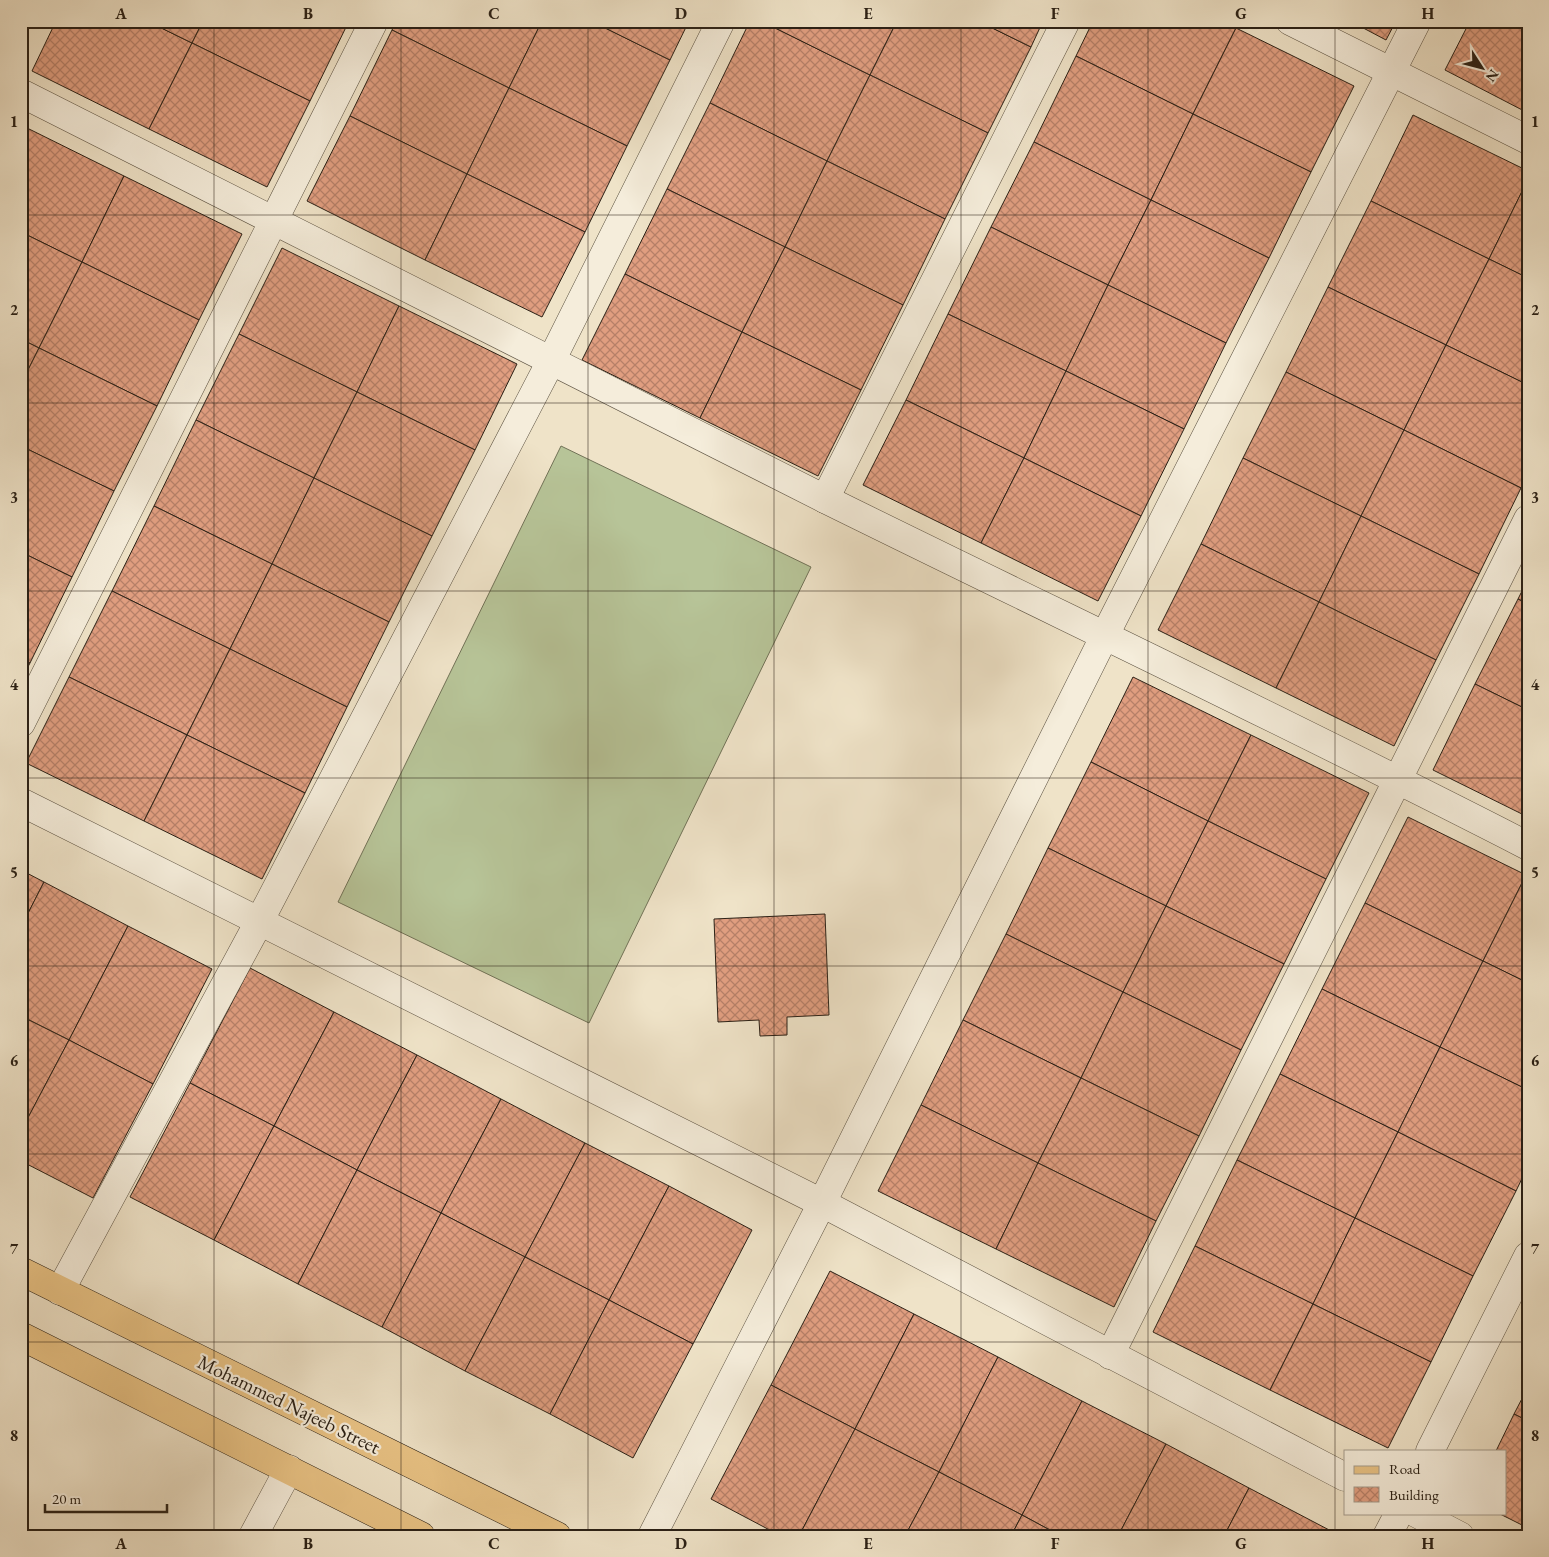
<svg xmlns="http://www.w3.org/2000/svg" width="1549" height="1557" font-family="'EB Garamond',serif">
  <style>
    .garden { fill: #b7c498; stroke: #717257 }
    .building { fill: url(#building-cross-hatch); stroke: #2b2116 }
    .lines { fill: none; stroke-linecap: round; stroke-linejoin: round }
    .minor-casing { stroke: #5c5242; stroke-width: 29 }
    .major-casing { stroke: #2b2116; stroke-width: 29 }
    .minor { stroke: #f5eddb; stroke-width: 28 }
    .major { stroke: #e8c284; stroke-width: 28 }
    .grid { fill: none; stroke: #2b2116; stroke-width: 1; stroke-opacity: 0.55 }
    .labels { text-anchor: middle; stroke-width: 4.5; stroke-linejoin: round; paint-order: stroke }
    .street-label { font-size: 20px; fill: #2b2116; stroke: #f5eddb }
    .neatline { fill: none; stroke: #2b2116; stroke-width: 2 }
    .grid-label { font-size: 16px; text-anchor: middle; font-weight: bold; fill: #2b2116 }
  </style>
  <defs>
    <pattern id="building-cross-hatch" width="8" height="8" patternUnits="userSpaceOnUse" patternTransform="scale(1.25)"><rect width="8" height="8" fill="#e09e80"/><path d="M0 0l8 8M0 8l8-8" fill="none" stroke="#b68068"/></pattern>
  </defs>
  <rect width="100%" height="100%" fill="#efe3c8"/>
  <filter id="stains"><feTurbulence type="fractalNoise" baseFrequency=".004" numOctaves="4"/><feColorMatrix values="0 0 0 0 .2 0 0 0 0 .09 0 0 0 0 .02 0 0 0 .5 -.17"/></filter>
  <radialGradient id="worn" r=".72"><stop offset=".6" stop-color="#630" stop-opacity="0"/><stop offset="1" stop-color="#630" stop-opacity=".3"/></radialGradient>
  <polygon class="garden" points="561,446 811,567 589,1023 338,902"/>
  <g class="building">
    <polygon points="56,21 147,21 192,43 149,129 32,71"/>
    <polygon points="147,21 203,21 192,43"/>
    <polygon points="203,21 349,21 310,101 192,43"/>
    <polygon points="396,21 542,21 509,88 392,30"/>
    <polygon points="542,21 591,21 670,60 627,146 509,88"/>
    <polygon points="591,21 689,21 670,60"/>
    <polygon points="750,21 761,21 870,75 827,161 710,103"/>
    <polygon points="761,21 897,21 870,75"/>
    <polygon points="897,21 978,21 1031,47 988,133 870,75"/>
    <polygon points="978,21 1043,21 1031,47"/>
    <polygon points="1093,21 1222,21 1236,28 1193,114 1076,56"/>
    <polygon points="1350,21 1396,21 1386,40"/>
    <polygon points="1470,21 1528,21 1528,113 1445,70"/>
    <polygon points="1236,28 1354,86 1311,172 1193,114"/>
    <polygon points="392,30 509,88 467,174 350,116"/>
    <polygon points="192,43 310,101 267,187 149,129"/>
    <polygon points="1076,56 1193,114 1151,200 1034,142"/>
    <polygon points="870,75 988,133 945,219 827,161"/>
    <polygon points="509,88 627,146 585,232 467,174"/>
    <polygon points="710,103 827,161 785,247 667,189"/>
    <polygon points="1193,114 1311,172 1269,258 1151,200"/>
    <polygon points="1413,115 1528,171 1528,179 1489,259 1371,201"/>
    <polygon points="350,116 467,174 425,260 307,201"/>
    <polygon points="21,125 124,176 82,262 21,232"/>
    <polygon points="1034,142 1151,200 1108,285 991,227"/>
    <polygon points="827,161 945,219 903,305 785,247"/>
    <polygon points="467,174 585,232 542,317 425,260"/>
    <polygon points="124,176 242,234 199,320 82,262"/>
    <polygon points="1528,179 1528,278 1489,259"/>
    <polygon points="667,189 785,247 742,332 625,274"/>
    <polygon points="1151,200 1269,258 1226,343 1108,285"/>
    <polygon points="1371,201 1489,259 1446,345 1328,287"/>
    <polygon points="991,227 1108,285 1066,371 948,314"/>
    <polygon points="21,232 82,262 39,348 21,339"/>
    <polygon points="785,247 903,305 861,390 742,332"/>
    <polygon points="282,248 399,306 357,392 239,334"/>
    <polygon points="1489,259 1528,278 1528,385 1446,345"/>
    <polygon points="82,262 199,320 157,406 39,348"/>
    <polygon points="625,274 742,332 700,418 582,360"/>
    <polygon points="1108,285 1226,343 1184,429 1066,371"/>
    <polygon points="1328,287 1446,345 1404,430 1286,372"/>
    <polygon points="399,306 517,364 475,450 357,392"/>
    <polygon points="948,314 1066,371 1024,458 906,400"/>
    <polygon points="742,332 861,390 818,476 700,418"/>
    <polygon points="239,334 357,392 314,478 196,420"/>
    <polygon points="21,339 39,348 21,384"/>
    <polygon points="1446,345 1528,385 1528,475 1521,488 1404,430"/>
    <polygon points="39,348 157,406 114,491 21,446 21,384"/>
    <polygon points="1066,371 1184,429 1141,516 1024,458"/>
    <polygon points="1286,372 1404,430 1361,516 1243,458"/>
    <polygon points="357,392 475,450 432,536 314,478"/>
    <polygon points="906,400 1024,458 981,543 863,485"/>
    <polygon points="196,420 314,478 272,564 154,506"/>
    <polygon points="1404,430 1521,488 1479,574 1361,516"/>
    <polygon points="21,446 114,491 72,577 21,552"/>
    <polygon points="1024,458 1141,516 1098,601 981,543"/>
    <polygon points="1243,458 1361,516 1319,602 1201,544"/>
    <polygon points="314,478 432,536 389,622 272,564"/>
    <polygon points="154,506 272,564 230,649 112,591"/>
    <polygon points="1361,516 1479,574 1436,660 1319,602"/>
    <polygon points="1201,544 1319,602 1276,688 1158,630"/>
    <polygon points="21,552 72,577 30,663 21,659"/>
    <polygon points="272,564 389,622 347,707 230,649"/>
    <polygon points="1528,579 1528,604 1518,599"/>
    <polygon points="112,591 230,649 187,735 69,677"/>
    <polygon points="1518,599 1528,604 1528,710 1475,684"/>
    <polygon points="1319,602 1436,660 1394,746 1276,688"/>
    <polygon points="230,649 347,707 305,793 187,735"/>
    <polygon points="21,659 30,663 21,680"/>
    <polygon points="69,677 187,735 144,821 26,763"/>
    <polygon points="1133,677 1251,735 1208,821 1091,762"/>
    <polygon points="1475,684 1528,710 1528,817 1433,770"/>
    <polygon points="187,735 305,793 262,879 144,821"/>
    <polygon points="1251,735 1369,793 1326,879 1208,821"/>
    <polygon points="1091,762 1208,821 1166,906 1048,848"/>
    <polygon points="1408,817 1526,875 1483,961 1365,903"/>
    <polygon points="1208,821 1326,879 1284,964 1166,906"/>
    <polygon points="1048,848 1166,906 1123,992 1006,934"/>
    <polygon points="21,870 44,882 21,927"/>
    <polygon points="1526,875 1528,876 1528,983 1483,961"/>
    <polygon points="44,882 128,926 69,1040 21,1016 21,927"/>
    <polygon points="1365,903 1483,961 1440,1047 1322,989"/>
    <polygon points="1166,906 1284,964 1241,1050 1123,992"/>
    <polygon points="825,914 829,1015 787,1017 787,1035 760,1036 759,1020 718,1022 714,919"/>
    <polygon points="128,926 212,969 153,1084 69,1040"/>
    <polygon points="1006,934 1123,992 1081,1078 963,1020"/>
    <polygon points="1483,961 1528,983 1528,1090 1440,1047"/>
    <polygon points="250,968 334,1012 274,1126 190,1083"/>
    <polygon points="1322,989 1440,1047 1398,1132 1280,1074"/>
    <polygon points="1123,992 1241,1050 1199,1136 1081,1078"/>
    <polygon points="334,1012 417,1055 357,1170 274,1126"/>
    <polygon points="21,1016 69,1040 21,1131"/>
    <polygon points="963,1020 1081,1078 1038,1163 921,1105"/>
    <polygon points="69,1040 153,1084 93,1198 21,1161 21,1131"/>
    <polygon points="1440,1047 1528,1090 1528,1166 1516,1191 1398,1132"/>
    <polygon points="417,1055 501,1099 441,1213 357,1170"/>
    <polygon points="1280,1074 1398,1132 1355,1218 1237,1160"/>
    <polygon points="1081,1078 1199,1136 1156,1221 1038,1163"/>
    <polygon points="190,1083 274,1126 214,1240 130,1197"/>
    <polygon points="501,1099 585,1143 525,1257 441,1213"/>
    <polygon points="921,1105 1038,1163 996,1249 878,1191"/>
    <polygon points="274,1126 357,1170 298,1284 214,1240"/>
    <polygon points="1398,1132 1516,1191 1473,1276 1355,1218"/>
    <polygon points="585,1143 669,1186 609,1300 525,1257"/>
    <polygon points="1237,1160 1355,1218 1313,1304 1195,1246"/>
    <polygon points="1038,1163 1156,1221 1114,1307 996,1249"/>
    <polygon points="357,1170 441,1213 382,1327 298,1284"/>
    <polygon points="669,1186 752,1230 693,1344 609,1300"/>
    <polygon points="441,1213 525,1257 465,1371 382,1327"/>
    <polygon points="1355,1218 1473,1276 1431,1362 1313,1304"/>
    <polygon points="1195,1246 1313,1304 1270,1390 1153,1332"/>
    <polygon points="525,1257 609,1300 550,1414 465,1371"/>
    <polygon points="830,1271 914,1314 855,1429 771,1385"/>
    <polygon points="609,1300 693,1344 633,1458 550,1414"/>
    <polygon points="1313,1304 1431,1362 1388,1448 1270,1390"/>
    <polygon points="914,1314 998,1357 939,1472 855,1429"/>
    <polygon points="998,1357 1082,1401 1022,1515 939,1472"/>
    <polygon points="771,1385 855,1429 799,1536 781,1536 711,1499"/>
    <polygon points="1528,1387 1528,1421 1514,1414"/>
    <polygon points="1082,1401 1166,1444 1118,1536 1061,1536 1022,1515"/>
    <polygon points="1514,1414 1528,1421 1528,1528 1498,1513 1505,1513 1505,1451 1496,1451"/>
    <polygon points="855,1429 939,1472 905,1536 799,1536"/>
    <polygon points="1166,1444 1249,1488 1224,1536 1118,1536"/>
    <polygon points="939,1472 1022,1515 1011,1536 905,1536"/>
    <polygon points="1249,1488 1333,1532 1331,1536 1224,1536"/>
    <polygon points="1022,1515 1061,1536 1011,1536"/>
  </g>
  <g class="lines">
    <g class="minor-casing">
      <g id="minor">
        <polyline points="1290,21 1528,140"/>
        <path d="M21,93c269,137 538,274 808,408 233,115 468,226 699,345"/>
        <polyline points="825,499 1066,21"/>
        <polyline points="21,723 374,21"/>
        <polyline points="21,802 822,1203 1345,1477"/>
        <polyline points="60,1291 260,920 551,361 721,21"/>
        <polyline points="1110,1355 1528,519"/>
        <polyline points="1430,1451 1528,1256"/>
        <polyline points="1416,1513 1460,1536"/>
        <polyline points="253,1536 289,1469"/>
        <polyline points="652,1536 822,1203 1104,637 1417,21"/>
        <polyline points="1387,1536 1399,1513"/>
      </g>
    </g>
    <g class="major-casing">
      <g id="major">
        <polyline points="21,1271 557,1536"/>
        <polyline points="21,1336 421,1536"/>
      </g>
    </g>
    <use href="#minor" class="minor"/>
    <use href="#major" class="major"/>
  </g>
  <path class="grid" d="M214,21v1515M401,21v1515M588,21v1515M774,21v1515M961,21v1515M1148,21v1515M1335,21v1515M21,215h1507M21,403h1507M21,591h1507M21,778h1507M21,966h1507M21,1154h1507M21,1342h1507"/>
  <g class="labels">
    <g class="street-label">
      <text transform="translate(289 1404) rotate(26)" y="7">Mohammed Najeeb Street</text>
    </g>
  </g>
  <rect width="1549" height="1557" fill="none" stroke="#efe3c8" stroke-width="55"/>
  <rect x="1344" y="1450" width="162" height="65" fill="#f5eddb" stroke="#a49b8c"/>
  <rect x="1354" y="1466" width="25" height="8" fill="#e8c284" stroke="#a49b8c"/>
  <text x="1389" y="1474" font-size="15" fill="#2b2116">Road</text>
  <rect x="1354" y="1487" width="25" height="15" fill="url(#building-cross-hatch)" stroke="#a49b8c"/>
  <text x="1389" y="1500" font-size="15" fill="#2b2116">Building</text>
  <g transform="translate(1482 68) rotate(126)" stroke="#f5eddb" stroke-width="4" paint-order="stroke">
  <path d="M0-4L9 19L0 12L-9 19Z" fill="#2b2116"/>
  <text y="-8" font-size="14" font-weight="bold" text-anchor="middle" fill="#2b2116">N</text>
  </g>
  <path d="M45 1504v8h122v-8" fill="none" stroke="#2b2116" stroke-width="2.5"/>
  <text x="52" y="1504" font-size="15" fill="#2b2116" stroke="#f5eddb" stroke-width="4" paint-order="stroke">20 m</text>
  <rect x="28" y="28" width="1494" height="1502" class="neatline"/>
  <g class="grid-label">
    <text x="121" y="19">A</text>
    <text x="308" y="19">B</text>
    <text x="494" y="19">C</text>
    <text x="681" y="19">D</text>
    <text x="868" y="19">E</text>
    <text x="1055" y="19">F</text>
    <text x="1241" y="19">G</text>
    <text x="1428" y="19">H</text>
    <text x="14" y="127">1</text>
    <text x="1535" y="127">1</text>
    <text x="14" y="315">2</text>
    <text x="1535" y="315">2</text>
    <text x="14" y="503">3</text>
    <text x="1535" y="503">3</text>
    <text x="14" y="690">4</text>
    <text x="1535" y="690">4</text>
    <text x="14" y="878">5</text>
    <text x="1535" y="878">5</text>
    <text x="14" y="1066">6</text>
    <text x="1535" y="1066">6</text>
    <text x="14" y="1254">7</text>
    <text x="1535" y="1254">7</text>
    <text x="14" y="1441">8</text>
    <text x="1535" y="1441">8</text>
    <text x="121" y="1549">A</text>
    <text x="308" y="1549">B</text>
    <text x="494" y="1549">C</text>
    <text x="681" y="1549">D</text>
    <text x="868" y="1549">E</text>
    <text x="1055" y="1549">F</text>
    <text x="1241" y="1549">G</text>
    <text x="1428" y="1549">H</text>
  </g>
  <rect width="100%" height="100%" filter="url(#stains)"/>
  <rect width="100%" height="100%" fill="url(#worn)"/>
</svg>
